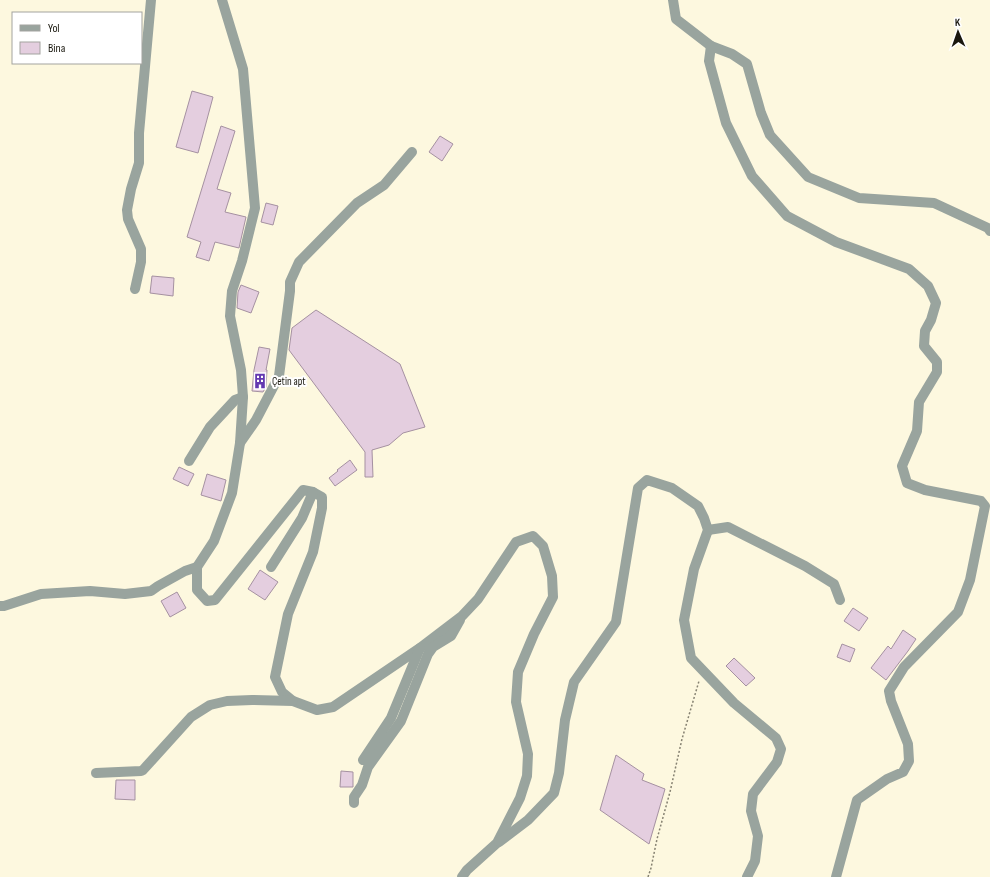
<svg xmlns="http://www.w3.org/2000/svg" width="990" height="877" font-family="'Sofia Sans Condensed',sans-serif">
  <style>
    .building { fill: #e4cedf; stroke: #a591a1 }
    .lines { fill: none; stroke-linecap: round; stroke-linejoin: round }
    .path { stroke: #868272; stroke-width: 1.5; stroke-dasharray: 2 2; stroke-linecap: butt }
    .minor { stroke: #99a49e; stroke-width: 10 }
    .labels { text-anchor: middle; stroke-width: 4; stroke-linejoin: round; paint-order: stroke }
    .poi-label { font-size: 11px; fill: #1a180f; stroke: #fff; text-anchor: start }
  </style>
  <rect width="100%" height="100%" fill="#fdf8df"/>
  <g class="building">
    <polygon points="192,91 213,97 198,153 176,147"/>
    <polygon points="221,126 235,131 217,189 231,193 225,212 246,217 239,248 215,242 209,261 196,257 201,242 187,237"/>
    <polygon points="440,136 453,144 442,161 429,152"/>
    <polygon points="266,203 278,206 273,225 261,222"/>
    <polygon points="152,276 174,278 173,296 150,293"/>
    <polygon points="241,285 259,292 251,313 237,308 238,292"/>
    <polygon points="316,310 400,364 425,427 403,433 389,445 372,450 373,477 365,477 365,452 289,350 292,328"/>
    <polygon points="259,347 270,349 266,370 267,370 266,387 263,392 252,391 254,370"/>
    <polygon points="350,460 357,470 335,486 329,478 338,471 337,470"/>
    <polygon points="179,467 194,474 188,486 173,479"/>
    <polygon points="207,474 226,480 221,501 201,495"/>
    <polygon points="260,570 278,582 265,600 248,589"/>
    <polygon points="177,592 186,608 170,617 161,601"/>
    <polygon points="853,608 868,618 859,631 844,621"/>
    <polygon points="903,630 916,639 908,651 886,680 871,668 888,646 891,649"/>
    <polygon points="842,644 855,649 850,662 837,657"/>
    <polygon points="734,658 755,678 746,686 726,666"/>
    <polygon points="616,755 644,774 642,780 665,789 649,844 600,810"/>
    <polygon points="341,771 353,772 353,787 340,787"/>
    <polygon points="116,780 135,780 135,800 115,799"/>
  </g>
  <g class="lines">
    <polyline class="path" points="648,877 651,868 657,839 670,792 682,739 699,681"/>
    <g class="minor">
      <polyline points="222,0 243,69 255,208 242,261 232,291 230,316 241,370 243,397 240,443 232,493 214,541 197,567 197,590 207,601 215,600 303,490 313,492 322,497 322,508 313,552 288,614 275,677 282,692 293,701 317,710 333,707 420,648 462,616 478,599 516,542 533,536 543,546 552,576 553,597 534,634 518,672 516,702 528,754 527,776 520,798 497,843 467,870 462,877"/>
      <polyline points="673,0 676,19 711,46"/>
      <polyline points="135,289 141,262 141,249 128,219 127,210 131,189 139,163 139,133 151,0"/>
      <polyline points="240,443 256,420 279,376 290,291 290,282 299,262 357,203 384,185 412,152"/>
      <polyline points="189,461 210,427 235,400 243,397"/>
      <polyline points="708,530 728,527 805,566 834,584 840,600"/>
      <polyline points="271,567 302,518 313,492"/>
      <polyline points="0,606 4,606 41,594 90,591 125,594 151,591 158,586 185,571 197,567"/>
      <polyline points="363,760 391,718 420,648"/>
      <polyline points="96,773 141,771 143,770 191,717 210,705 227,701 252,700 293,701"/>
      <polyline points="354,803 354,797 362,785 368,767 401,721 428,654 433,647 451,636 460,620"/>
      <polyline points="499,842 528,820 554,793 559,773 565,720 574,682 616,622 638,488 647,480 672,488 698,506 704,518 708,530 694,569 684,620 691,658 734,703 776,738 781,749 777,762 753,794 751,811 758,836 755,861 747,877"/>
      <polyline points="836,877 857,800 887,779 903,772 909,761 908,744 891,701 889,691 904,667 958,612 970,580 985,506 981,501 925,490 907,483 902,466 917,431 919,402 937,372 937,362 924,346 925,331 931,320 936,303 928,286 909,269 836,242 787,216 752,176 726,123 709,61 711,46 732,54 747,64 761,113 770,135 808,177 859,198 934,203 988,228 990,231"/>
    </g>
  </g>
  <defs>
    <g id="building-bare" transform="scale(1.2)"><path d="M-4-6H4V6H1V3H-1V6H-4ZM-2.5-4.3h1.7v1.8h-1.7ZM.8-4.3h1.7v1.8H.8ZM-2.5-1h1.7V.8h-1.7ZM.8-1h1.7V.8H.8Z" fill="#6338b0" stroke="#fff" stroke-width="2.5" paint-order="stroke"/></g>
  </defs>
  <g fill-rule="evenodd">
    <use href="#building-bare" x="260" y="381"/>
  </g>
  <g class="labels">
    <g class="poi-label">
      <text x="272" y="385">Çetin apt</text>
    </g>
  </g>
  <rect x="12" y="12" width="130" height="52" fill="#ffffff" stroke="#a3a39f"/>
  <rect x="20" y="25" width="20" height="6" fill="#99a49e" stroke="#a3a39f"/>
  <text x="48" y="32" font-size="12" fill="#1a180f">Yol</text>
  <rect x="20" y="42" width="20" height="12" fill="#e4cedf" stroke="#a3a39f"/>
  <text x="48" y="52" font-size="12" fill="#1a180f">Bina</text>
  <g transform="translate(958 32) rotate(358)" stroke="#ffffff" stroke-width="3" paint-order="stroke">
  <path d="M0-3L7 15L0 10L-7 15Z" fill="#1a180f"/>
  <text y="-6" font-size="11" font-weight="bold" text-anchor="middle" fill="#1a180f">K</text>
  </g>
</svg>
